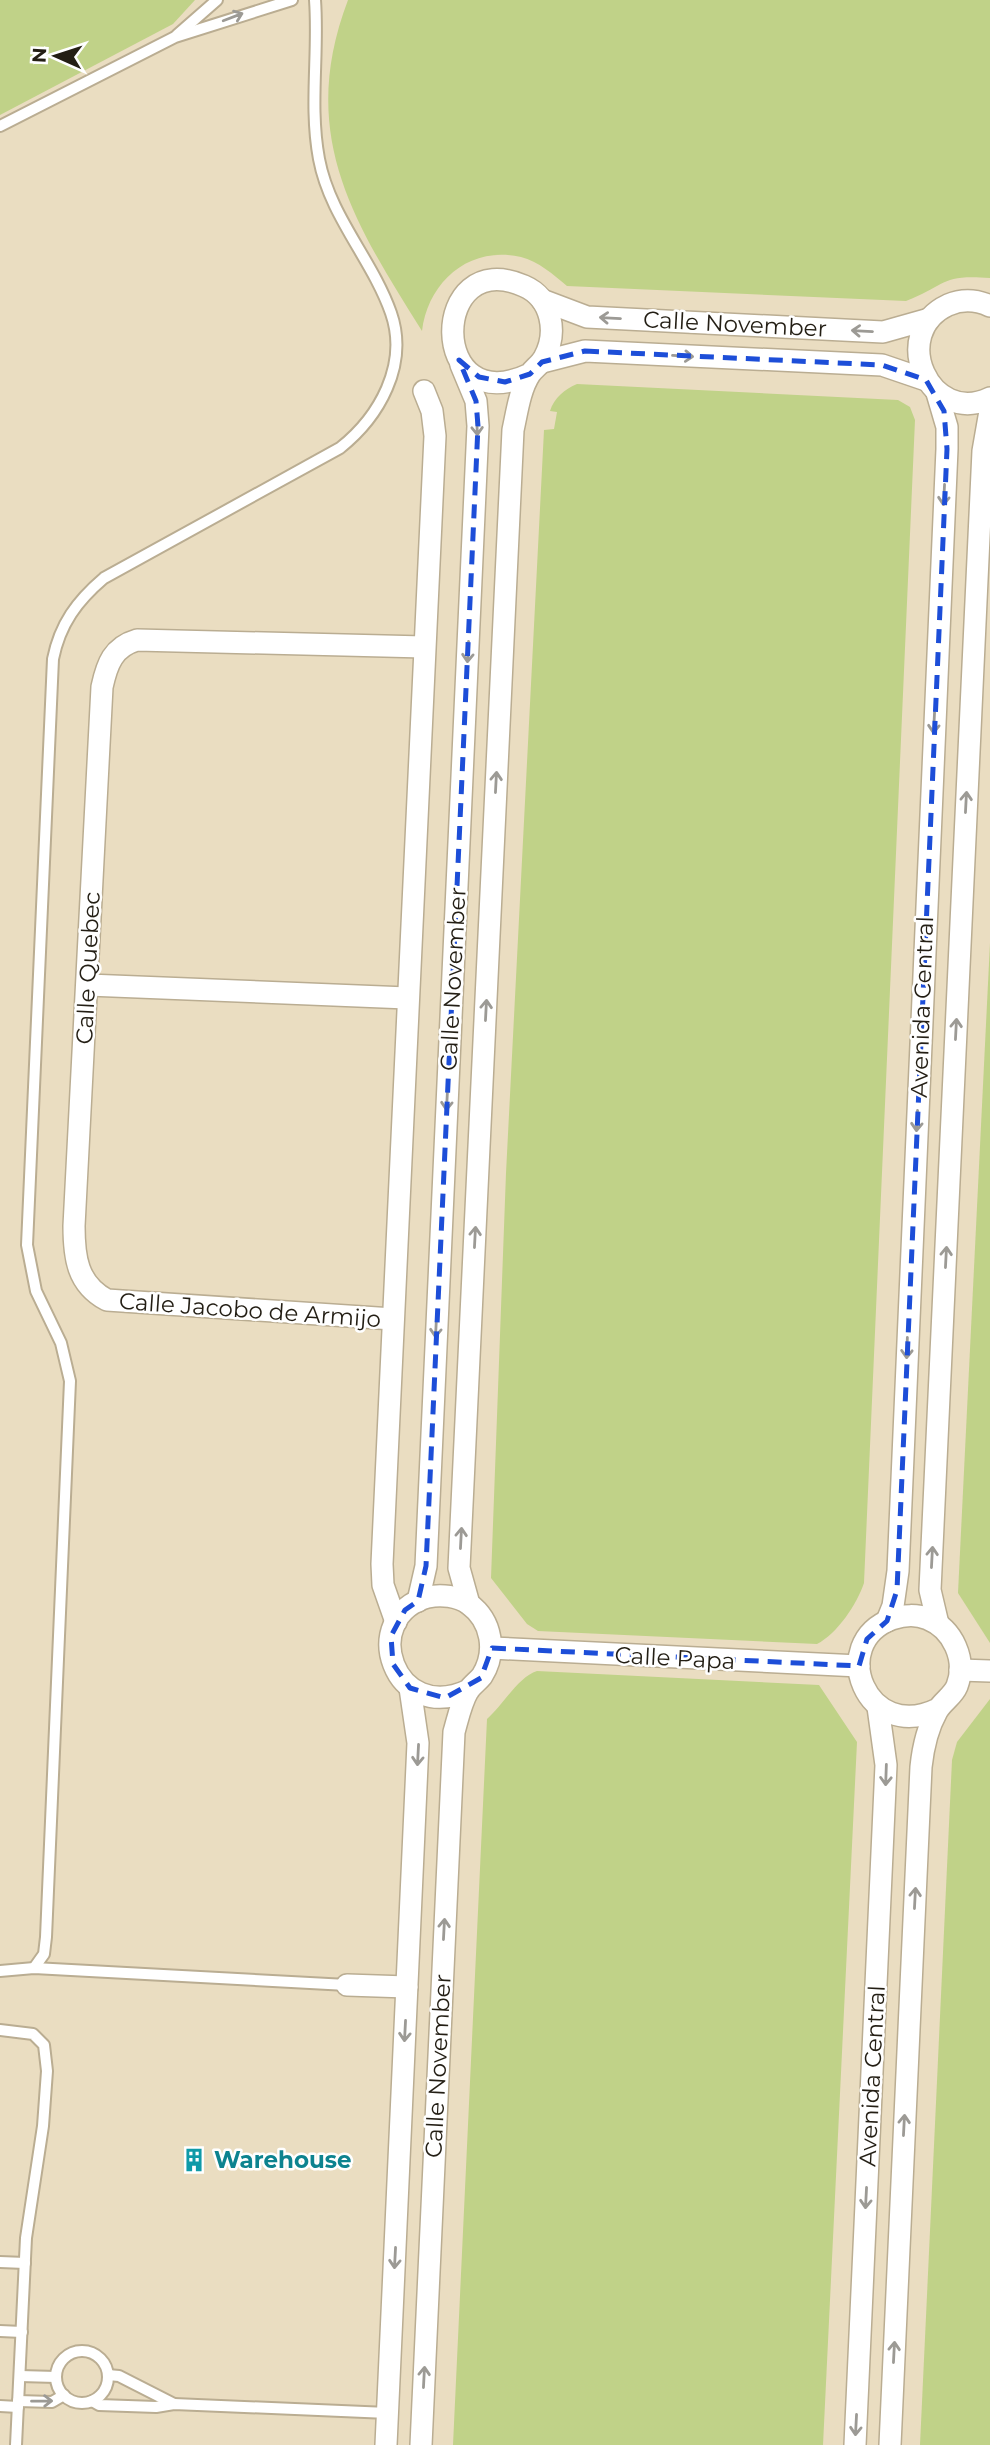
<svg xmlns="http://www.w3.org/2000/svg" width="990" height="2445" font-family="Montserrat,sans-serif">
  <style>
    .green { fill: #c0d288 }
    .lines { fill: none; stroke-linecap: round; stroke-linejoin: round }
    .lane-casing { stroke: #baad92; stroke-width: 14 }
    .street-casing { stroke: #baad92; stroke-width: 24 }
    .lane { stroke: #fff; stroke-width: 10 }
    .street { stroke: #fff; stroke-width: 21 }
    .oneway { stroke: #9c9a95 }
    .marked { fill: none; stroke: #1d4ed8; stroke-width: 5; stroke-dasharray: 14 9; stroke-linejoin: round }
    .labels { text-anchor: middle; stroke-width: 5; stroke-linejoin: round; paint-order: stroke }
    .street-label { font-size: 23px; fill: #231e14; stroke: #fff }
    .culture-label { font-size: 23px; font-weight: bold; fill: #0d838f; stroke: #fff; text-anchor: start }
  </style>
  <rect width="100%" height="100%" fill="#eaddc1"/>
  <g class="green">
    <polygon points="0,0 195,0 173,24 0,115"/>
    <path d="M348,0h642v278c-50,-4 -43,7 -84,23l-339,-15c-13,-11 -29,-25 -46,-29 -52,-12 -93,25 -99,74 -69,-110 -125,-197 -74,-331z"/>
    <path d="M577,384l321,16 12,7 5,13 -51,1163c-7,21 -27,51 -47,61l-279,-13 -11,-7 -36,-46 15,-405 38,-743 10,-1 3,-17 -7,-1c4,-13 15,-22 27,-27z"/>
    <polygon points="990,943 990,1643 958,1593"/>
    <path d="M537,1671l282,14 38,57 -34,703h-370l34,-726c16,-14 31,-42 50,-48z"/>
    <polygon points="990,1699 990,2445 920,2445 952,1760 957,1742"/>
  </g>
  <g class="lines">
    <g class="lane-casing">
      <g id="lane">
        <polyline points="177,35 217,0"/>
        <polyline points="0,126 175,37 292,0"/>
        <path d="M34,1968l10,-14 2,-17 24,-556 -9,-38 -25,-52 -9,-46 26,-586c7,-35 24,-58 51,-81l236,-130c39,-31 69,-83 51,-135 -19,-54 -61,-96 -72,-154 -10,-53 0,-106 -4,-159"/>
        <polyline points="0,1971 34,1968 347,1985"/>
        <polyline points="0,2030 33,2034 44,2045 47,2071 43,2126 26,2238 16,2445"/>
        <polyline points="0,2262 25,2263"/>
        <polyline points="0,2331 22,2332"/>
        <circle cx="82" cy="2377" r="26"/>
        <polyline points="108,2375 119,2376 174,2404"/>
        <polyline points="20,2376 56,2377"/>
        <polyline points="18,2401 52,2402 64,2395"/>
        <polyline points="92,2401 99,2405 156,2407 174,2404 388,2413"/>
        <polyline points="0,2406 18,2407"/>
      </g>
    </g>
    <g class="street-casing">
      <g id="street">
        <polyline points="542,300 587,317 883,332 929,319"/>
        <path d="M990,306c-13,-6 -28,-7 -42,-1 -60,28 -18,122 42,93"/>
        <polyline points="542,362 585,351 882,365 926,380"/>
        <polyline points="88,985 407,998"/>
        <path d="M393,1319l-286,-19c-30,-16 -33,-43 -33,-74l28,-539c5,-23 11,-40 35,-47l287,7"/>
        <polyline points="418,1601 426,1566 478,426 476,401 461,365"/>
        <path d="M469,1604l-10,-36 54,-1138c4,-18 7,-41 17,-56 4,-6 10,-9 14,-16 14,-25 8,-60 -20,-72 -95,-42 -97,137 6,88"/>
        <polyline points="887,1621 893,1606 898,1571 947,449 947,427 937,393"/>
        <polyline points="396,1622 383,1585 382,1564 435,436 432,411 424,391"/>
        <polyline points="938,1624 930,1590 983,451 990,411"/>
        <polyline points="492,1648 859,1666"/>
        <polyline points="960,1670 990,1671"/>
        <polyline points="347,1985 407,1987"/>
        <polyline points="386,2445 418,1743 410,1688"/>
        <path d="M421,2445l33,-713c4,-14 7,-29 14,-41 4,-6 10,-10 14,-15 15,-24 10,-55 -13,-72 -11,-8 -28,-10 -41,-7 -71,20 -34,129 41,93"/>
        <polyline points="855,2445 886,1765 878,1707"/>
        <path d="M890,2445l31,-678c2,-19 7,-40 16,-56 6,-10 16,-15 20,-25 10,-26 -4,-57 -29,-67 -11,-5 -25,-4 -36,0 -65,24 -26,125 46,90"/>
      </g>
    </g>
    <use href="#lane" class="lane"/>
    <use href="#street" class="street"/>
  </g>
  <defs><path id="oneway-shaft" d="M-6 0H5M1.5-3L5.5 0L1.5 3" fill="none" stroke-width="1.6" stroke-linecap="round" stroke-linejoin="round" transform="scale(1.75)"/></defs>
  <g class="oneway">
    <use href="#oneway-shaft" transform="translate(233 17) rotate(-21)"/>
    <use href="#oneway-shaft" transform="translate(610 318) rotate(-177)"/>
    <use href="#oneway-shaft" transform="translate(862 331) rotate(-177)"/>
    <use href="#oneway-shaft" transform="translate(683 356) rotate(3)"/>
    <use href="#oneway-shaft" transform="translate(477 425) rotate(88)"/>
    <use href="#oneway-shaft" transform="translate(944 495) rotate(93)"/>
    <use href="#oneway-shaft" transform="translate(468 652) rotate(93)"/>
    <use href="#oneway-shaft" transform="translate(934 723) rotate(93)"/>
    <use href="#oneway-shaft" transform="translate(496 782) rotate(-87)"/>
    <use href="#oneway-shaft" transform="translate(966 802) rotate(-87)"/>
    <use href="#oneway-shaft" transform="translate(486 1010) rotate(-87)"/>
    <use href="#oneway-shaft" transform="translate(956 1029) rotate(-87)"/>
    <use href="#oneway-shaft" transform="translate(447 1100) rotate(93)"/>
    <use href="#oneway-shaft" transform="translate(917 1121) rotate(93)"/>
    <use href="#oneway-shaft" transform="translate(475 1237) rotate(-87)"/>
    <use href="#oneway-shaft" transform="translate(946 1257) rotate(-87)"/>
    <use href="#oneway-shaft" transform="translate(436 1327) rotate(93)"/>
    <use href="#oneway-shaft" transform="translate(907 1348) rotate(92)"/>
    <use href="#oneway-shaft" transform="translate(461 1538) rotate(-87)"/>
    <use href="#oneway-shaft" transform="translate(932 1557) rotate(-87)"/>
    <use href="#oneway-shaft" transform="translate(418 1755) rotate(93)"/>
    <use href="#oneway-shaft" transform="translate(886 1775) rotate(92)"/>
    <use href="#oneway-shaft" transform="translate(915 1898) rotate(-87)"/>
    <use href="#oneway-shaft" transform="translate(444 1929) rotate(-87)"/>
    <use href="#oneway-shaft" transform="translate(405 2031) rotate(93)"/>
    <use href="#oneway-shaft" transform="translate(904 2125) rotate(-87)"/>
    <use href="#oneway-shaft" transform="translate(866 2198) rotate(93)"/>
    <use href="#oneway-shaft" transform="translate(395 2258) rotate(93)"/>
    <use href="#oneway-shaft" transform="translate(894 2352) rotate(-87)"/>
    <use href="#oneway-shaft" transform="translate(424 2377) rotate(-87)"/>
    <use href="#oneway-shaft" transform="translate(42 2401) rotate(-1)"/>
    <use href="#oneway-shaft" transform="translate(856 2425) rotate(93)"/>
  </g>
  <path class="marked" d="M585,351l297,14 44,15 18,31 3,38 -50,1141 -10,31 -20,18 -8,27 -367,-18 -11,30 -36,20 -35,-10 -17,-24 -2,-28 14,-26 13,-9 8,-35 52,-1140 -2,-25 -17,-41 20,17 26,5 25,-8 12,-12z"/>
  <defs>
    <g id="building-bare" transform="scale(1.89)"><path d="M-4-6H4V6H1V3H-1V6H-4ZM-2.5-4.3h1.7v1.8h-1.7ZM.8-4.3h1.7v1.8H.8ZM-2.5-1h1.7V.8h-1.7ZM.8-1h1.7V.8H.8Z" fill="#0f9aa8" stroke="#fff" stroke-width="2.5" paint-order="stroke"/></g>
  </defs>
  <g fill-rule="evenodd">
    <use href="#building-bare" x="194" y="2160"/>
  </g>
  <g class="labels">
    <g class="street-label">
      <text transform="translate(735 324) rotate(3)" y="8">Calle November</text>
      <text transform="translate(88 968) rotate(-87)" y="8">Calle Quebec</text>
      <text transform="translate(453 979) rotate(-87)" y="8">Calle November</text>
      <text transform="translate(922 1007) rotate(-88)" y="8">Avenida Central</text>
      <text transform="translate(250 1310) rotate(4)" y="8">Calle Jacobo de Armijo</text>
      <text transform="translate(675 1658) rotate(3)" y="8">Calle Papa</text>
      <text transform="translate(438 2066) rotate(-87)" y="8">Calle November</text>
      <text transform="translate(872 2076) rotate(-87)" y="8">Avenida Central</text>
    </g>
    <g class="culture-label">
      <text x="214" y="2168">Warehouse</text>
    </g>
  </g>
  <g transform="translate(56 56) rotate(273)" stroke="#ffffff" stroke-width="5" paint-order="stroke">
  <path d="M0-5L12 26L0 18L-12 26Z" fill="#231e14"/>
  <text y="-10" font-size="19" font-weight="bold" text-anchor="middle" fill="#231e14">N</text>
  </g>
</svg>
